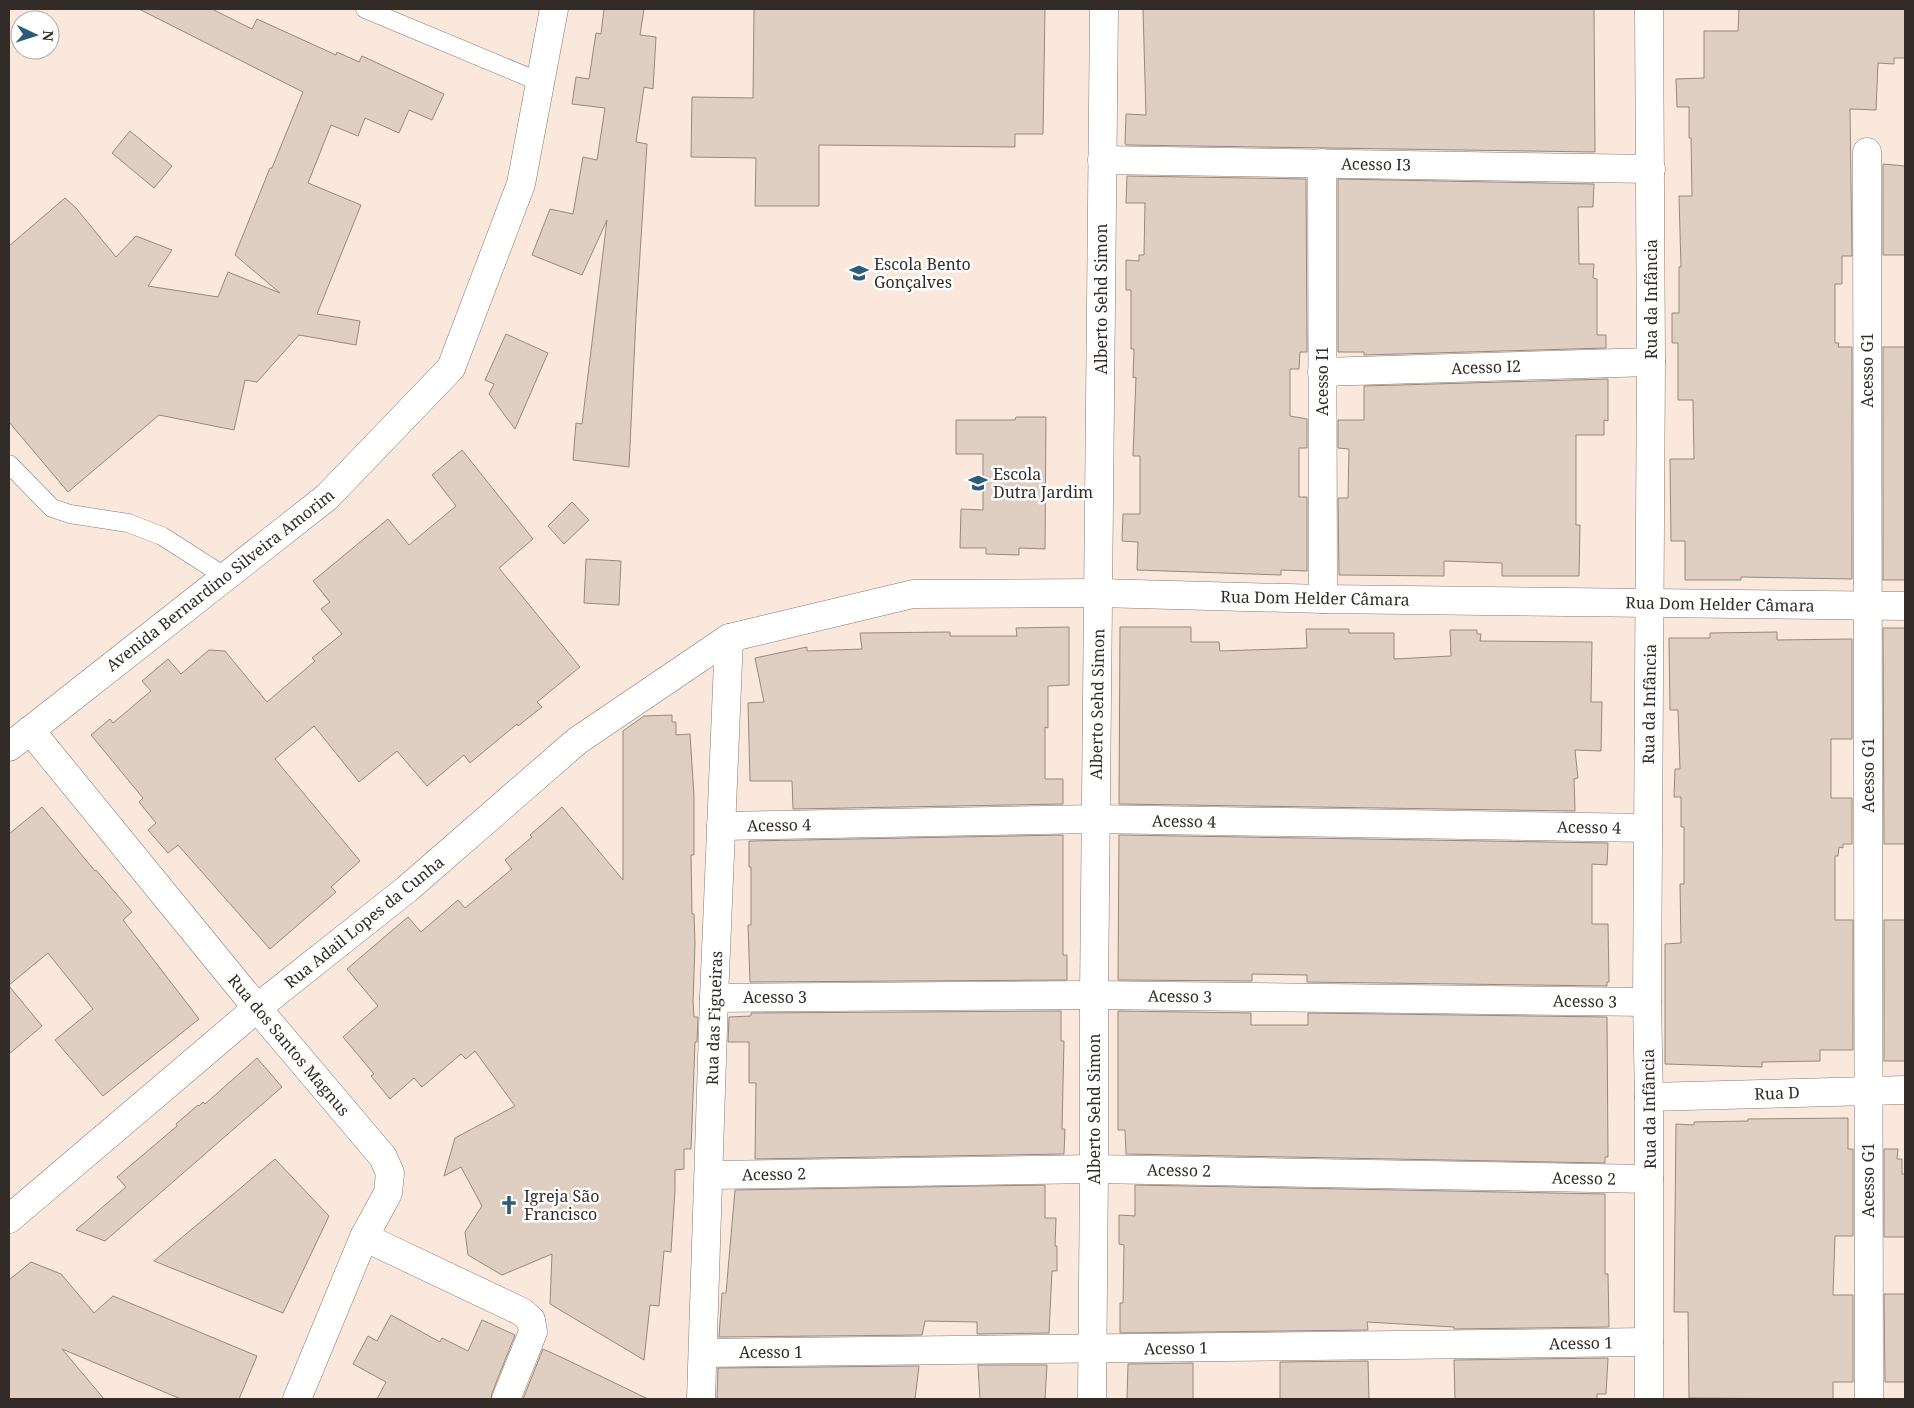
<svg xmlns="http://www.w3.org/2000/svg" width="1914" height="1408" font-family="'Noto Serif',serif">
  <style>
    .building { fill: #dfcec2; stroke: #98897d }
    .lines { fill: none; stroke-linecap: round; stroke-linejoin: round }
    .service-casing { stroke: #897a6e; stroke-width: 19 }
    .minor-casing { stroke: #897a6e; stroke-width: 29 }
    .secondary-casing { stroke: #897a6e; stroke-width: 29 }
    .service { stroke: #fff; stroke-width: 18 }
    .minor { stroke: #fff; stroke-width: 28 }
    .secondary { stroke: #fff; stroke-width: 28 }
    .labels { text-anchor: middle; stroke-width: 5; stroke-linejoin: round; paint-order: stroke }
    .street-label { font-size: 16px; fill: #322b27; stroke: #fff }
    .poi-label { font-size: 16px; fill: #322b27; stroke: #fff; text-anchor: start }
  </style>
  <rect width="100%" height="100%" fill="#f9e8db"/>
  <g class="building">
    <polygon points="139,9 212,9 252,29 257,19 336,55 337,52 359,62 362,56 444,94 432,120 409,110 399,133 365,118 358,136 331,125 308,183 361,205 317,314 360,321 356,345 299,335 257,382 245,380 234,430 159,415 68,492 9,422 9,246 65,198 76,208 116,257 136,236 172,250 148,286 218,297 228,272 280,293 235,255 270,168 272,168 303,92"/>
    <polygon points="604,9 644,9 640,35 656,37 653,89 644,87 636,142 647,144 636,317 629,467 573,460 576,423 582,424 607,220 582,275 532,255 550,209 573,214 583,157 597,160 605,108 572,104 576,77 589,79 596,33 601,34"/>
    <polygon points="754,9 1045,9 1043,134 1015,134 1015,147 819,145 819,206 755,206 756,158 691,157 692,97 753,98"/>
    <polygon points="1143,9 1594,9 1595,152 1127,145 1125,144 1126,114 1146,115"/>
    <polygon points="1739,9 1905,9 1905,58 1894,58 1894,64 1878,63 1876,110 1850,109 1852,256 1842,256 1842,284 1835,284 1835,343 1839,343 1838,347 1852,347 1852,579 1741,577 1741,580 1685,580 1685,541 1671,541 1670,459 1694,459 1693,400 1678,400 1678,343 1672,343 1672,313 1679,313 1679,267 1681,267 1679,196 1692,196 1691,138 1689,138 1689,107 1677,107 1676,79 1704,78 1704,31 1738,31"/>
    <polygon points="130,131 172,166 154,188 112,153"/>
    <polygon points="1883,164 1905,166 1905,255 1883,255"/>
    <polygon points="1127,176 1306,179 1307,352 1300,352 1299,369 1290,369 1290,416 1307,419 1307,448 1299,448 1299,497 1307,497 1307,571 1281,570 1281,575 1137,570 1138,542 1122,541 1123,514 1140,514 1140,456 1133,456 1136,377 1133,378 1134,349 1131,349 1131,290 1126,290 1126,260 1139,261 1139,255 1144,255 1145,203 1126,203"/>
    <polygon points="1338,179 1594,184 1593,207 1578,207 1579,264 1594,264 1593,278 1597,279 1597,335 1606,335 1606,348 1364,355 1364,352 1338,352"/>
    <polygon points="506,334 548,353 515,429 489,394 494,384 485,380"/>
    <rect x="1883" y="347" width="22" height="233"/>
    <polygon points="1608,379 1608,421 1604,420 1604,435 1576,435 1576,525 1580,525 1579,576 1502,576 1502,563 1444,561 1444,576 1339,575 1338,498 1348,498 1349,449 1338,448 1338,420 1364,420 1364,386"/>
    <polygon points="1016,417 1046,417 1045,549 1019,548 1019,555 986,554 986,548 960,548 961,509 983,510 983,454 956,454 956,420 1015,420"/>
    <polygon points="462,450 533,539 499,568 580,667 537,702 542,707 518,726 517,724 470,763 464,755 427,786 397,751 359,782 314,726 275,759 360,861 331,887 336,892 270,949 178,845 168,853 148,830 156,823 139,802 143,798 91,735 110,719 113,723 151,691 142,681 168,659 181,674 209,650 225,651 267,702 315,661 312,658 342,634 321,609 330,602 313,581 388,519 409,545 456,506 432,475"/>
    <polygon points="572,502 589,520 564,544 548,526"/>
    <polygon points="586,559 621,561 619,605 584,603"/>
    <polygon points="1069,627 1069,685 1048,686 1048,728 1045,727 1045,779 1063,779 1063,804 793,809 792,781 750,781 748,703 764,702 755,658 807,647 807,651 862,649 860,633 950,632 950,636 1017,636 1016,628"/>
    <polygon points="1120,627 1191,627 1191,642 1219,642 1220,651 1307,648 1306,629 1349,629 1349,633 1394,633 1394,659 1451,656 1450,630 1477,630 1477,634 1481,634 1480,641 1592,642 1591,702 1602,702 1601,751 1575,750 1578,778 1574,779 1575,811 1119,804"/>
    <polygon points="1883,628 1905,628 1905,844 1884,844"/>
    <polygon points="1777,632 1777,640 1852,639 1852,739 1831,739 1831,798 1852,798 1852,844 1843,844 1843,848 1839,847 1838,856 1835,856 1835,920 1853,920 1853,1050 1820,1050 1820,1061 1762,1062 1762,1067 1665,1064 1665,944 1681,943 1680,884 1684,884 1684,827 1681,827 1681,797 1674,797 1675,769 1680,769 1678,710 1670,710 1669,638 1710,638 1710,633"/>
    <polygon points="672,715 672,722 676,722 676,735 690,734 694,796 694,855 691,855 692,914 694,914 695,943 693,1003 694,1017 698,1017 697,1042 695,1042 691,1149 684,1149 684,1169 675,1170 675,1190 671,1252 664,1251 659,1306 650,1305 644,1360 550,1304 552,1254 502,1275 468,1255 465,1232 482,1206 461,1167 444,1176 455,1138 515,1106 475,1051 466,1059 461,1054 422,1087 414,1078 390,1099 371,1076 374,1074 343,1037 378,1006 347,969 408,917 421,932 458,900 465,908 512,869 505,860 532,837 530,835 562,807 623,880 623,731 644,716"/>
    <polygon points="42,807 95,871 96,870 132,912 123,920 199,1019 103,1096 55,1040 93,1009 48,953 9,985 9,834"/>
    <polygon points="1063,835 1063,955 1067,955 1067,980 750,982 748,925 751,925 751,867 749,867 749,841"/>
    <polygon points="1119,835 1608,843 1607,865 1592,864 1592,924 1608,924 1609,982 1607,982 1607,986 1307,982 1307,975 1252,974 1252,981 1118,980"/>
    <rect x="1884" y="920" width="21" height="141"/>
    <polygon points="9,986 42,1026 9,1054"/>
    <polygon points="1061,1011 1061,1041 1064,1041 1062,1129 1065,1129 1064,1154 755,1159 756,1083 749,1083 749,1042 728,1042 729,1017 751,1016 751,1013"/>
    <polygon points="1118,1011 1251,1013 1251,1025 1308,1025 1308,1013 1607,1017 1608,1157 1605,1157 1605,1163 1126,1154 1125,1130 1118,1130"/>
    <polygon points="257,1058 282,1087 105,1241 76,1230 126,1187 117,1177 177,1126 176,1124 198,1105 199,1106 203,1102 205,1104"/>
    <polygon points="1848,1118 1848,1149 1853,1149 1853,1236 1835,1236 1833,1295 1853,1295 1853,1382 1833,1382 1833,1399 1689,1398 1688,1312 1674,1312 1676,1124 1694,1125 1694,1122 1748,1121 1748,1119"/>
    <polygon points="1884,1149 1898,1149 1897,1159 1902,1159 1902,1174 1905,1174 1905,1237 1884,1237"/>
    <polygon points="275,1159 329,1216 283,1313 154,1261"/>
    <polygon points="1045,1185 1045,1218 1056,1218 1055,1246 1057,1246 1057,1271 1052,1271 1049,1333 977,1334 977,1322 925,1321 922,1335 719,1337 722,1293 726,1293 735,1190"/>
    <polygon points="1135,1185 1605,1194 1605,1274 1608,1274 1609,1327 1454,1329 1454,1327 1367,1322 1368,1330 1120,1333 1120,1303 1123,1303 1124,1245 1119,1244 1119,1215 1135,1216"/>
    <polygon points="31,1262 61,1274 94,1313 113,1296 257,1356 239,1399 181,1399 62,1349 104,1399 9,1399 9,1280"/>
    <polygon points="1884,1294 1905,1294 1905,1382 1885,1382"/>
    <polygon points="391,1315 440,1342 442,1338 468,1351 482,1320 515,1335 492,1393 491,1399 377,1399 386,1382 353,1364 368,1336 377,1341"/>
    <polygon points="543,1349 565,1359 648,1399 523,1399"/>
    <polygon points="1608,1358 1606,1394 1597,1394 1597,1399 1455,1399 1454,1360"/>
    <polygon points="1368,1361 1369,1399 1280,1399 1280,1362"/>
    <polygon points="1193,1363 1193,1399 1127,1399 1128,1364"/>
    <polygon points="978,1365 1047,1365 1045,1399 980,1399"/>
    <polygon points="919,1366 915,1399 717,1399 718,1368"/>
  </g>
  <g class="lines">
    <g class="service-casing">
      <g id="service">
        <polyline points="365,9 540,82"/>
        <polyline points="9,464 52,508 70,514 128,523 162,536 226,577"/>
      </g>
    </g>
    <g class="minor-casing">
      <g id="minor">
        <polyline points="1867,152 1869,1399"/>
        <polyline points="1102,160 1651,169"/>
        <polyline points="1322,163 1323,599"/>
        <polyline points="1322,372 1651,362"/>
        <polyline points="30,730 257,1008 383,1157 390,1173 388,1193 364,1237 297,1399"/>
        <polyline points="721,826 1095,819 1648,828"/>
        <polyline points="714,998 1094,995 1647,1002"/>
        <polyline points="1649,1097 1905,1090"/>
        <polyline points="709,1175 1094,1169 1649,1179"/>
        <polyline points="9,1219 257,1008 407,889 577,741 729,638 913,594 1099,593 1323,599 1905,606"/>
        <polyline points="364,1237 522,1312 531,1320 533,1332 506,1399"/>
        <polyline points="703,1353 1649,1342"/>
        <polyline points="701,1399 714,998 729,638"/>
        <polyline points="1092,1399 1094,1169 1094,995 1104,9"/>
        <polyline points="1649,1399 1649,1097 1647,1002 1651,362 1649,9"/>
      </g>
    </g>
    <g class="secondary-casing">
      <polyline id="secondary" points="9,747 327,497 451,368 521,184 554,9"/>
    </g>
    <use href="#service" class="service"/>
    <use href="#minor" class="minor"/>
    <use href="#secondary" class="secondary"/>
  </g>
  <defs>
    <g id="school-bare" transform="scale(1.5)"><path d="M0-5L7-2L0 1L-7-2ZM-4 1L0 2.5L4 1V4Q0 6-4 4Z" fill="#2c5c7a" stroke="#fff" stroke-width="2.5" paint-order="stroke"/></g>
    <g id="church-bare" transform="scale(1.5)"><path d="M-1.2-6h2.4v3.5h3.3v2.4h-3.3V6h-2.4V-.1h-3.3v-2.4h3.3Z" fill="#2c5c7a" stroke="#fff" stroke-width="2.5" paint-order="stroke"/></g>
  </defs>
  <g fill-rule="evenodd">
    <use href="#school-bare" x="859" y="273"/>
    <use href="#school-bare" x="978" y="483"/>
    <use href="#church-bare" x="509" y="1205"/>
  </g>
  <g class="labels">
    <g class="street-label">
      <text transform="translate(1376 164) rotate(1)" y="6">Acesso I3</text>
      <text transform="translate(1101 299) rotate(-90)" y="6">Alberto Sehd Simon</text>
      <text transform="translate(1651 299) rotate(-90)" y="6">Rua da Infância</text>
      <text transform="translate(1486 367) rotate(-2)" y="6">Acesso I2</text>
      <text transform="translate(1867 370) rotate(-90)" y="6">Acesso G1</text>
      <text transform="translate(1322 381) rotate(-90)" y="6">Acesso I1</text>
      <text transform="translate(220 580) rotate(-38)" y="6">Avenida Bernardino Silveira Amorim</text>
      <text transform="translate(1315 598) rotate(1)" y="6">Rua Dom Helder Câmara</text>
      <text transform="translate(1720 604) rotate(1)" y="6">Rua Dom Helder Câmara</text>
      <text transform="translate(1097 704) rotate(-89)" y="6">Alberto Sehd Simon</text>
      <text transform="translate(1649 704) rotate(-89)" y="6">Rua da Infância</text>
      <text transform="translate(1868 775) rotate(-90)" y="6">Acesso G1</text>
      <text transform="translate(1184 821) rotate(1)" y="6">Acesso 4</text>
      <text transform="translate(779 825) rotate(-1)" y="6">Acesso 4</text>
      <text transform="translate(1589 827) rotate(1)" y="6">Acesso 4</text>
      <text transform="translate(364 922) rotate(-39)" y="6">Rua Adail Lopes da Cunha</text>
      <text transform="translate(1180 996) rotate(1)" y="6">Acesso 3</text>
      <text x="775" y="1003">Acesso 3</text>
      <text transform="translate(1585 1001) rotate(1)" y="6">Acesso 3</text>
      <text transform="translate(714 1018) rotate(-88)" y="6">Rua das Figueiras</text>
      <text transform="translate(289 1045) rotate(50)" y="6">Rua dos Santos Magnus</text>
      <text transform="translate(1777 1093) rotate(-2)" y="6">Rua D</text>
      <text transform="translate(1094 1109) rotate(-90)" y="6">Alberto Sehd Simon</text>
      <text transform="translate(1649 1109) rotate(-91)" y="6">Rua da Infância</text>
      <text transform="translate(1179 1170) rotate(1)" y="6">Acesso 2</text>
      <text transform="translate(774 1174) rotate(-1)" y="6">Acesso 2</text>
      <text transform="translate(1584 1178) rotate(1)" y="6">Acesso 2</text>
      <text transform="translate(1868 1180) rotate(-90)" y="6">Acesso G1</text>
      <text transform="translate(1581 1343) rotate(-1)" y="6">Acesso 1</text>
      <text transform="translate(1176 1348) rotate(-1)" y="6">Acesso 1</text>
      <text x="771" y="1358">Acesso 1</text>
    </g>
    <g class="poi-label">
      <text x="874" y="270">Escola Bento<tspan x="874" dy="18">Gonçalves</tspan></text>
      <text x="993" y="480">Escola<tspan x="993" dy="18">Dutra Jardim</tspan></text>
      <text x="524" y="1202">Igreja São<tspan x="524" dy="18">Francisco</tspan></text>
    </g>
  </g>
  <rect width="1914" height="1408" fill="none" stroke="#322b27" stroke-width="20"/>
  <g transform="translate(35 35) rotate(94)"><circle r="24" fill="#ffffff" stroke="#adaaa9"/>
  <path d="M0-4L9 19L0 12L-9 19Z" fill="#2c5c7a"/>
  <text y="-8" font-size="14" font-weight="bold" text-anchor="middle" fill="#322b27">N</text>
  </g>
</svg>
